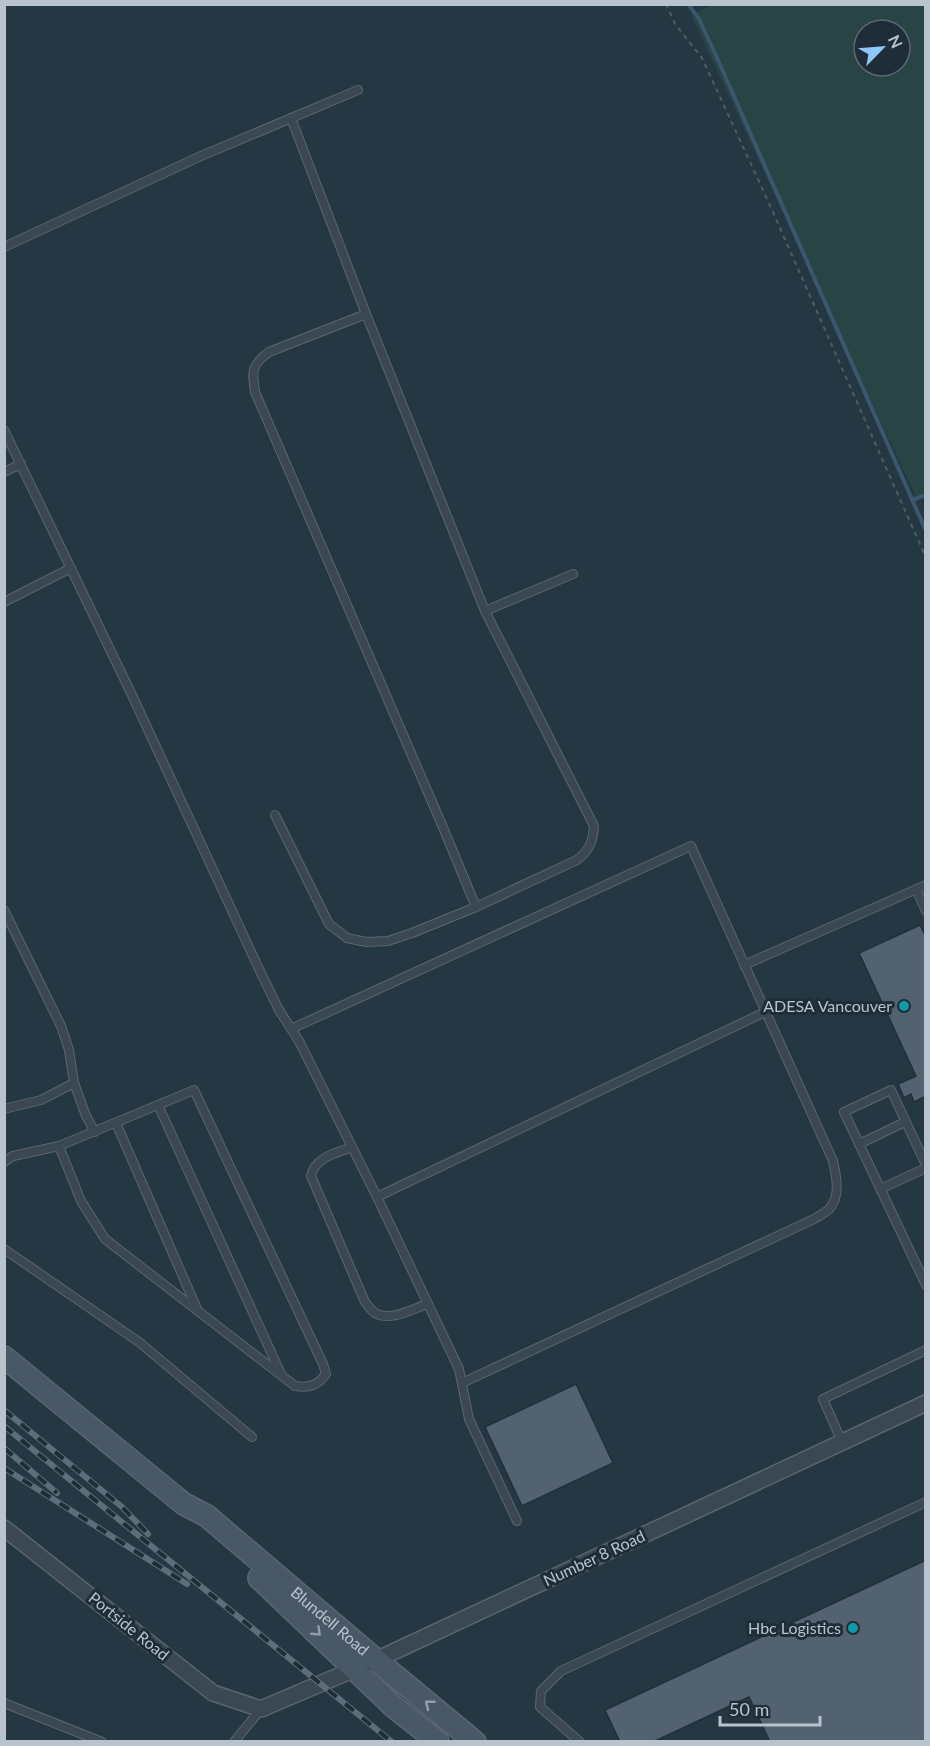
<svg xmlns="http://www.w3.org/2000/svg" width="930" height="1746" font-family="Lato,sans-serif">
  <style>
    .green { fill: #284444; fill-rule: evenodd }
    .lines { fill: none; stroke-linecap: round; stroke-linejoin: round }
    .stream { stroke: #3b576d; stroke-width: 4 }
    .building { fill: #526271; stroke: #212f3a; stroke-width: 1.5 }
    .service-casing { stroke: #596670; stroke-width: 10 }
    .minor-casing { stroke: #596670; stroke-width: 18 }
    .secondary-casing { stroke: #596670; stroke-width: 24 }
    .path { stroke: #466060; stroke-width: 2; stroke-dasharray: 4.5 4.5; stroke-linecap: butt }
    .service { stroke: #3b4853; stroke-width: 8 }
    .minor { stroke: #3b4853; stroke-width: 15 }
    .secondary { stroke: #485866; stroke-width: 21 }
    .rail-casing { stroke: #5d6d7a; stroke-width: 6 }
    .rail { stroke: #1f2d39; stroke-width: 4; stroke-dasharray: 11; stroke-linecap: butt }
    .oneway { stroke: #919ea9 }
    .culture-dot { fill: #0f9aa8; stroke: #1f2d39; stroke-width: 2 }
    .labels { text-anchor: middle; stroke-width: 6; stroke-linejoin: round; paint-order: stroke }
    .poi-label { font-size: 16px; fill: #b8c3cd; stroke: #1f2d39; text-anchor: end }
    .street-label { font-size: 16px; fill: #b8c3cd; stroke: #1f2d39 }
  </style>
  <rect width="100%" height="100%" fill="#263744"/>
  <path class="green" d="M712,5h213l1,490 -9,4 -226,-484zM864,30h36v36h-36z"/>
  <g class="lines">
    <g class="stream">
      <polyline points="688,4 699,19 718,60 926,531"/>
      <polyline points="912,500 926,495"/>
    </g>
  </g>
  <g class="building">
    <polygon points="920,925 926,937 926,1096 914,1102 911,1094 904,1098 898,1084 916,1076 859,953"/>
    <polygon points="576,1384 613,1463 522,1506 485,1427"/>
    <polygon points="926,1560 926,1742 770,1742 749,1697 653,1742 620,1742 605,1710"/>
  </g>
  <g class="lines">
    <g class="service-casing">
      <g id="service">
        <path d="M291,118l75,196 119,297 109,215c-1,16 -5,25 -17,34l-101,47 -34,-82 -187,-433c-3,-21 -4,-27 14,-40l97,-38"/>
        <polyline points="4,247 201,156 358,90"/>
        <polyline points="4,430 131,693 259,969 279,1010 299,1041 377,1197 459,1369 469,1419 517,1521"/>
        <polyline points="4,472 21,464"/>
        <polyline points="4,602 71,568"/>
        <polyline points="485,611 573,574"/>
        <polyline points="275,815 329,924 347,938 366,942 388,941 412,933 476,907"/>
        <polyline points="916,889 926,911"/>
        <polyline points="4,910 61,1026 69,1050 74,1083 86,1116 95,1132"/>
        <polyline points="744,965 926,885"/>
        <path d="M291,1029l400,-183 142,315c3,14 8,34 -3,47 -3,4 -11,8 -16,11l-352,164"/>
        <path d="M194,1090l129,274 3,10c-9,12 -17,14 -31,12l-190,-147 -24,-38 -22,-55z"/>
        <polyline points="158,1105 281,1374"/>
        <polyline points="4,1109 41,1100 74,1083"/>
        <polyline points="116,1123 197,1309"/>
        <polyline points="859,1144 905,1122"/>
        <path d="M352,1147c-16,6 -37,10 -41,29l54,126c3,4 7,9 10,11 15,9 38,-4 52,-9"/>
        <polyline points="4,1162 13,1156 59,1146"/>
        <polyline points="926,1165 891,1090 844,1112 926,1285"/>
        <polyline points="880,1189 926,1168"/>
        <polyline points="377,1197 765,1012"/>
        <polyline points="4,1249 139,1342 252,1437"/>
        <polyline points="842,1442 823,1399 926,1350"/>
        <polyline points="4,1703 102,1742"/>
        <polyline points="234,1742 261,1709"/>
        <polyline points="580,1742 540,1707 541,1691 561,1671 926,1502"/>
      </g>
    </g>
    <g class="minor-casing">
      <polyline id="minor" points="4,1528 213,1693 261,1709 376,1660 926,1403"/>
    </g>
    <g class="secondary-casing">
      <g id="secondary">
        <path id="s1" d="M4,1357l180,147 23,12 169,144 99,82"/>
        <polyline points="259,1578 394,1707 438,1742"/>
      </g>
    </g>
    <polyline class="path" points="666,4 675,24 702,58 768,201 926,558"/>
    <use href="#service" class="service"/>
    <use href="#minor" class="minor"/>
    <use href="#secondary" class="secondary"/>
    <g class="rail-casing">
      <g id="rail">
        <polyline points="4,1410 122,1507 148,1534"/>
        <polyline points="4,1426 392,1742"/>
        <polyline points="4,1448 57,1493"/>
        <polyline points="4,1468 187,1584"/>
      </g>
    </g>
    <use href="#rail" class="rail"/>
  </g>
  <defs><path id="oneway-chevron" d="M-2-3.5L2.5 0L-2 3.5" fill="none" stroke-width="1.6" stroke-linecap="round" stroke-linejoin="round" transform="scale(1.5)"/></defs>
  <g class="oneway">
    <use href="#oneway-chevron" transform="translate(317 1632) rotate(43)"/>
    <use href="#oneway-chevron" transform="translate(429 1704) rotate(-141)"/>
  </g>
  <g class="culture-dot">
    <circle cx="904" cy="1006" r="6"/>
    <circle cx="853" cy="1628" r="6"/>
  </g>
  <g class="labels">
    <g class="poi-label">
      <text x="892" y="1012">ADESA Vancouver</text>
      <text x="841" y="1634">Hbc Logistics</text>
    </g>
    <g class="street-label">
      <text transform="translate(594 1558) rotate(-25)" y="6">Number 8 Road</text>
      <text dy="6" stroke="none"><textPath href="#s1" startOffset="420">Blundell Road</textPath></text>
      <text transform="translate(129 1626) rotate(39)" y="6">Portside Road</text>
    </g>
  </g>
  <rect width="930" height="1746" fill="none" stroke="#b8c3cd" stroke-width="12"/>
  <g transform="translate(882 48) rotate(65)"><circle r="28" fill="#1f2d39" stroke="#5c6974" stroke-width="1.5"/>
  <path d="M0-4.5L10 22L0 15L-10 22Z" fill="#8ec7fb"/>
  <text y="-9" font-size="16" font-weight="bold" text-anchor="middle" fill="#b8c3cd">N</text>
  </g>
  <path d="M720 1716v9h100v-9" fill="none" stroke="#b8c3cd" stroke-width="3"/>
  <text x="729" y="1716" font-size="18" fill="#b8c3cd" stroke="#1f2d39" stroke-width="4.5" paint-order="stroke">50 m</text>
</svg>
